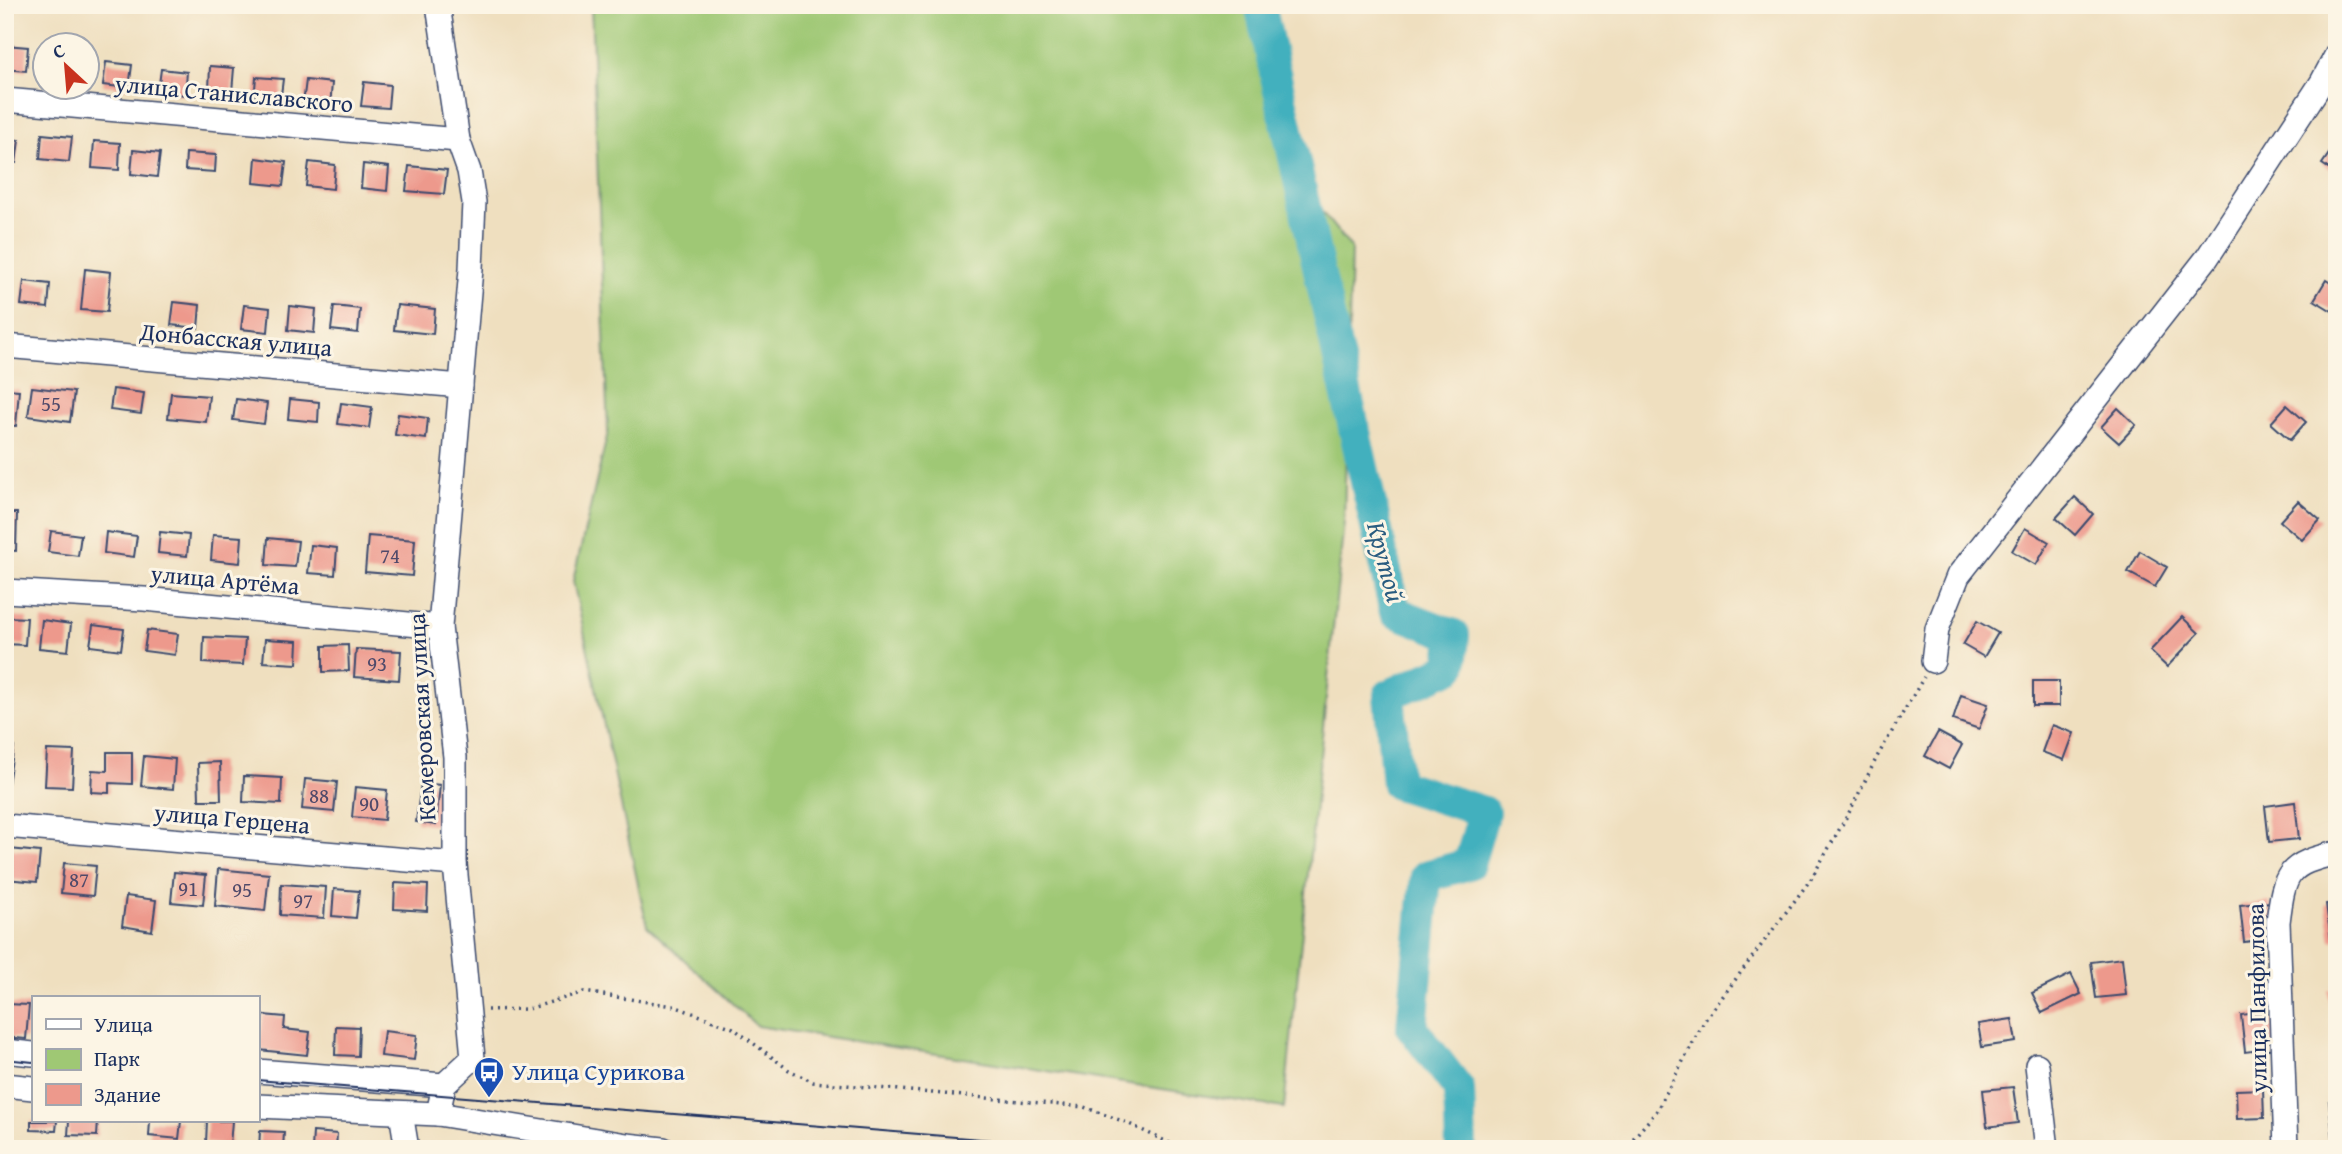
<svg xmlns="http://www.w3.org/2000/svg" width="2342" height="1154" font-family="'Gentium Book Plus',serif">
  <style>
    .green { fill: #9fc874; stroke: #5d7c69; stroke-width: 2 }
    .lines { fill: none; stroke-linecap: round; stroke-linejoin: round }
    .river { stroke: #42b0be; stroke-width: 32 }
    .building { fill: #ed998c }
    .minor-casing { stroke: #3b496d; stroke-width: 26 }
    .path { stroke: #3b496d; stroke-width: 3.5; stroke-dasharray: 2 5; stroke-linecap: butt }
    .minor { stroke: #fff; stroke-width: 23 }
    .tram { stroke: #1b2f5e; stroke-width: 2 }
    .labels { text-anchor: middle; stroke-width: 6; stroke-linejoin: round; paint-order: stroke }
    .number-label { font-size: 21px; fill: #504a6a }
    .street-label { font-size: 24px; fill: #1b2f5e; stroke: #fcf5e5 }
    .transit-label { font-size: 24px; fill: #164399; stroke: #fcf5e5; text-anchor: start }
    .water-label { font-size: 26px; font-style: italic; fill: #295c80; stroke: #fcf5e5 }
  </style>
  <rect width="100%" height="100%" fill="#fcf5e5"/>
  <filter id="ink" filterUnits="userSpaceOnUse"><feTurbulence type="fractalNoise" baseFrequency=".0143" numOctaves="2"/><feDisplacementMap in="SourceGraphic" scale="14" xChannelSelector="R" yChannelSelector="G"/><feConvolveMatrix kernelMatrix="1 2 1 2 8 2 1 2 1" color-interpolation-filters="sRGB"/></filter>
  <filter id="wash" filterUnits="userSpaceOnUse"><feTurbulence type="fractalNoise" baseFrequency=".00686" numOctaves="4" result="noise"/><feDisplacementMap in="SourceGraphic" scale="28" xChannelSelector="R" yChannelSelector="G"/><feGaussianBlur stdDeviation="1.57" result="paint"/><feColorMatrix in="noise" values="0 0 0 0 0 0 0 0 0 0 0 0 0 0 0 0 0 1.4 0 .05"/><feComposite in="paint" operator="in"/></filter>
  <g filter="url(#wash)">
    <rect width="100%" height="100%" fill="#efdfbf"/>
    <polygon class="green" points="591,5 1248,5 1313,201 1351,248 1344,522 1284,1108 757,1026 647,926 573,581 608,432"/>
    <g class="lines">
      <polyline class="river" points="1260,5 1395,612 1454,635 1451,667 1389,695 1397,784 1484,812 1469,864 1426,876 1412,1028 1459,1089 1461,1149"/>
    </g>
    <g id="blocks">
      <g class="building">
        <polygon points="5,45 28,47 26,71 5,69"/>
        <polygon points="106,62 132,65 129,88 103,85"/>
        <polygon points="210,66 234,68 232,92 209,90"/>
        <polygon points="161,69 187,72 185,95 158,92"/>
        <polygon points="256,77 283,79 280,103 254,100"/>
        <polygon points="306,80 332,83 330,107 303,104"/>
        <polygon points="364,82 390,85 388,108 361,106"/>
        <polygon points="42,134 72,137 69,162 40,159"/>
        <polygon points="5,138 19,140 16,163 5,162"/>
        <polygon points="94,141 120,143 119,170 92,168"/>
        <polygon points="2337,142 2337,174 2322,164"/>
        <polygon points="133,150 160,153 157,177 131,174"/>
        <polygon points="186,153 216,155 215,172 185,170"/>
        <polygon points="256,158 286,162 283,186 254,183"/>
        <polygon points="309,162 335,165 333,189 306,186"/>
        <polygon points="363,164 389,167 387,191 361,188"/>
        <polygon points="409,166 447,170 444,194 406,191"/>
        <polygon points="85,269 111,272 107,312 81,310"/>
        <polygon points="2326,280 2337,287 2337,314 2314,300"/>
        <polygon points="24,281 50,284 48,308 21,305"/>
        <polygon points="174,302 200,305 198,328 171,325"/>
        <polygon points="244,305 270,308 268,332 241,329"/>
        <polygon points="397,305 435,309 433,334 394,330"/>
        <polygon points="290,306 316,309 314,333 288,330"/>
        <polygon points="334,306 360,309 358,333 331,330"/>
        <polygon points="32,387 74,392 70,422 28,416"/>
        <polygon points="5,389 19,390 16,426 5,425"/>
        <polygon points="113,389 144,393 141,414 110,410"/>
        <polygon points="171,393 209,396 206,422 168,418"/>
        <polygon points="236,399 267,403 264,424 233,420"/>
        <polygon points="290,399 319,402 318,422 288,419"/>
        <polygon points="341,403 372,407 369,428 338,424"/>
        <polygon points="2287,405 2306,422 2290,440 2271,423"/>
        <polygon points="2118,408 2136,425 2119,443 2101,427"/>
        <polygon points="398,414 428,418 426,439 395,435"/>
        <polygon points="2075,497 2093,514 2075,535 2056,518"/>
        <polygon points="2298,501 2320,520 2302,540 2280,521"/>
        <polygon points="5,513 17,513 16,551 5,550"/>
        <polygon points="2025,528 2049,542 2036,565 2012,551"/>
        <polygon points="51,531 81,535 78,556 48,552"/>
        <polygon points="106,532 137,536 134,557 104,553"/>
        <polygon points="160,532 189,535 187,556 158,553"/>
        <polygon points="213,535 242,537 240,563 211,560"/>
        <polygon points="368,536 415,540 412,576 365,572"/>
        <polygon points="268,538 298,541 295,567 266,565"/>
        <polygon points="311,545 337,548 335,575 308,573"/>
        <polygon points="2140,551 2167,567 2155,587 2128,572"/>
        <polygon points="5,617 27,618 25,645 5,644"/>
        <polygon points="2182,617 2199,633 2167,667 2150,651"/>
        <polygon points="42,620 71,624 68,651 39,648"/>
        <polygon points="1977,621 1998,633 1984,657 1963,645"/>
        <polygon points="93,625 124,629 121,650 90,646"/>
        <polygon points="147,630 178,634 175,655 144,651"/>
        <polygon points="204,637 245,639 243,665 203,663"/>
        <polygon points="265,639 298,641 297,664 263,662"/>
        <polygon points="348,645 349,671 323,672 323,646"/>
        <polygon points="356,649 401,651 399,680 354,677"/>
        <rect x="2033" y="681" width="26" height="25"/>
        <polygon points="1961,695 1988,704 1979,729 1953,720"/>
        <polygon points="2052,725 2074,733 2064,760 2042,752"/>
        <polygon points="1938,732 1962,745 1949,769 1925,756"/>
        <polygon points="5,744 14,746 8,784 5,783"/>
        <polygon points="47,750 74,751 72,787 45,786"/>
        <polygon points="107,752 132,752 132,784 109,783 109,793 91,792 92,770 107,771"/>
        <polygon points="144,756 175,759 173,789 141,786"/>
        <polygon points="220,762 221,800 199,800 198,763"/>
        <polygon points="244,776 282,778 281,804 243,802"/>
        <polygon points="305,779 337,782 334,812 302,809"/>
        <polygon points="421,783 440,785 436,825 416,822"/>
        <polygon points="355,787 387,790 384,820 352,817"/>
        <polygon points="2295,802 2299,839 2269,842 2265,806"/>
        <polygon points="9,849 40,852 37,882 6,879"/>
        <polygon points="64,863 96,866 93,896 61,893"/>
        <polygon points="218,869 269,874 265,911 215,906"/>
        <polygon points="174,872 206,875 203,905 171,902"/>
        <polygon points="395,883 428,885 427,911 394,909"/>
        <polygon points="281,884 326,887 324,918 280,915"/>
        <polygon points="334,889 359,891 356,918 332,916"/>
        <polygon points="126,896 156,900 152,931 122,926"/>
        <polygon points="2270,902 2274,938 2244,942 2240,905"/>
        <polygon points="2337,902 2337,939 2331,940 2326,904"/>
        <polygon points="2122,958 2126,995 2096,998 2091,962"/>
        <polygon points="2071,974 2081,994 2042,1013 2032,993"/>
        <polygon points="2337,989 2337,1026 2333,1026 2328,990"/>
        <polygon points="7,1004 29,1005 26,1039 5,1037"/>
        <polygon points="2271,1011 2276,1048 2245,1052 2241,1015"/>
        <polygon points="263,1015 285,1017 284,1029 310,1032 307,1055 259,1050"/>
        <polygon points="2012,1019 2016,1042 1982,1047 1978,1024"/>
        <polygon points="336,1026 359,1027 358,1056 335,1055"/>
        <polygon points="384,1031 417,1035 414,1060 381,1056"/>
        <polygon points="2013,1087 2018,1123 1987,1127 1983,1090"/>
        <polygon points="2263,1089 2264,1118 2237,1119 2236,1090"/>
        <polygon points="2337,1100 2337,1137 2333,1138 2329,1101"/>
        <polygon points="5,1104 9,1104 8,1143 5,1143"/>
        <polygon points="31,1121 57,1121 56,1131 31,1130"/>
        <polygon points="69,1121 98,1121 97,1136 68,1135"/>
        <polygon points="150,1121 181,1121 179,1139 149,1136"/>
        <polygon points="207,1121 232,1121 230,1145 206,1143"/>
        <polygon points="260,1131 284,1132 283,1149 259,1149"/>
        <polygon points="313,1132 337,1134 336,1149 312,1149"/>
      </g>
    </g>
  </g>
  <g filter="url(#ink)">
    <use href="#blocks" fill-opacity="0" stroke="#3b496d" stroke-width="2"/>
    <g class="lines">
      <g class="minor-casing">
        <g id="minor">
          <polyline points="438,5 458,140 469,171 474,202 471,269 440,627 455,757 455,864 473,1058 444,1085 438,1114"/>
          <polyline points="5,100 458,140"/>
          <polyline points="5,346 461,386"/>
          <polyline points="5,591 144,599 440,627"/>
          <polyline points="1933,661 1937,629 1958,576 2207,258 2322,82 2337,54"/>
          <polyline points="5,826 455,864"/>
          <polyline points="5,1051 33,1054"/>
          <polyline points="2037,1065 2047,1149"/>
          <polyline points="257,1071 444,1085"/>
          <polyline points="5,1085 33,1088"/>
          <polyline points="257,1106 438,1114 627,1145 663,1149"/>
          <polyline points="401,1113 407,1149"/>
          <path d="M2286,1149l-8,-227c6,-49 9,-58 59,-69"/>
        </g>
      </g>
      <g class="path">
        <polyline points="487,1010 528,1009 584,992 674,1006 733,1028 789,1070 813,1082 1084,1107 1125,1122 1182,1149"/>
        <polyline points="1624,1149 1656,1112 1705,1020 1811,879 1851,809 1877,757 1924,677"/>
      </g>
      <use href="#minor" class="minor"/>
      <g class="tram">
        <polyline points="5,1059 33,1062"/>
        <polyline points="257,1080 1103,1149"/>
      </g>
    </g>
  </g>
  <defs>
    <g id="bus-pin" transform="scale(1.575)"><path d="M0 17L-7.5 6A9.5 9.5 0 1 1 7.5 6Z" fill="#1a4fb4" stroke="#fcf5e5"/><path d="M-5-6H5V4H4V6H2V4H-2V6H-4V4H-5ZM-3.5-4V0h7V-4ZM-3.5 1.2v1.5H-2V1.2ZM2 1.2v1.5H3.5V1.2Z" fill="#fff"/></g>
  </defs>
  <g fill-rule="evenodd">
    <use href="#bus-pin" x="489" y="1072"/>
  </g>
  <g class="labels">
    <g class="number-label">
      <text x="51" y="411">55</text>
      <text x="390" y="563">74</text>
      <text x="377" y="671">93</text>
      <text x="319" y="803">88</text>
      <text x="369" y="811">90</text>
      <text x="79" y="887">87</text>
      <text x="188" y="896">91</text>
      <text x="242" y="897">95</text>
      <text x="303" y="908">97</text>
    </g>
    <g class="street-label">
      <text transform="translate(234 94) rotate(5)" y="8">улица Станиславского</text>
      <text transform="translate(236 340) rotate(5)" y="8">Донбасская улица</text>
      <text transform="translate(225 580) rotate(5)" y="8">улица Артёма</text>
      <text transform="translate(422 717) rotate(-93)" y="8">Кемеровская улица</text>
      <text transform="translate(232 819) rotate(5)" y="8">улица Герцена</text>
      <text transform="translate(2257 998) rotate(-91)" y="8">улица Панфилова</text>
    </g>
    <g class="transit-label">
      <text x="512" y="1080">Улица Сурикова</text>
    </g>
    <g class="water-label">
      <text transform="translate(1386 562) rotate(75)" y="9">Крутой</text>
    </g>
  </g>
  <rect width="2342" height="1154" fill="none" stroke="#fcf5e5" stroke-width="28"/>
  <rect x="32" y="996" width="228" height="126" fill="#fcf5e5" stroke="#a2a6af" stroke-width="2"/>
  <rect x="46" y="1019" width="35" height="10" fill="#ffffff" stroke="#a2a6af" stroke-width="2"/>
  <text x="94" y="1032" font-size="21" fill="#1b2f5e">Улица</text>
  <rect x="46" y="1049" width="35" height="21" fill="#9fc874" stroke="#a2a6af" stroke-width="2"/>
  <text x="94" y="1066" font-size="21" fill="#1b2f5e">Парк</text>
  <rect x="46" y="1084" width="35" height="21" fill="#ed998c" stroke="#a2a6af" stroke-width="2"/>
  <text x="94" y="1102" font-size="21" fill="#1b2f5e">Здание</text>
  <g transform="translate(66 66) rotate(334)"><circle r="33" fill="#fcf5e5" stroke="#a2a6af" stroke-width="2"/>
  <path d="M0-5L12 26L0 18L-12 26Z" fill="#c8321e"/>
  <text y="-10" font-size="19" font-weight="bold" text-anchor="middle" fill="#1b2f5e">С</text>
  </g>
</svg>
